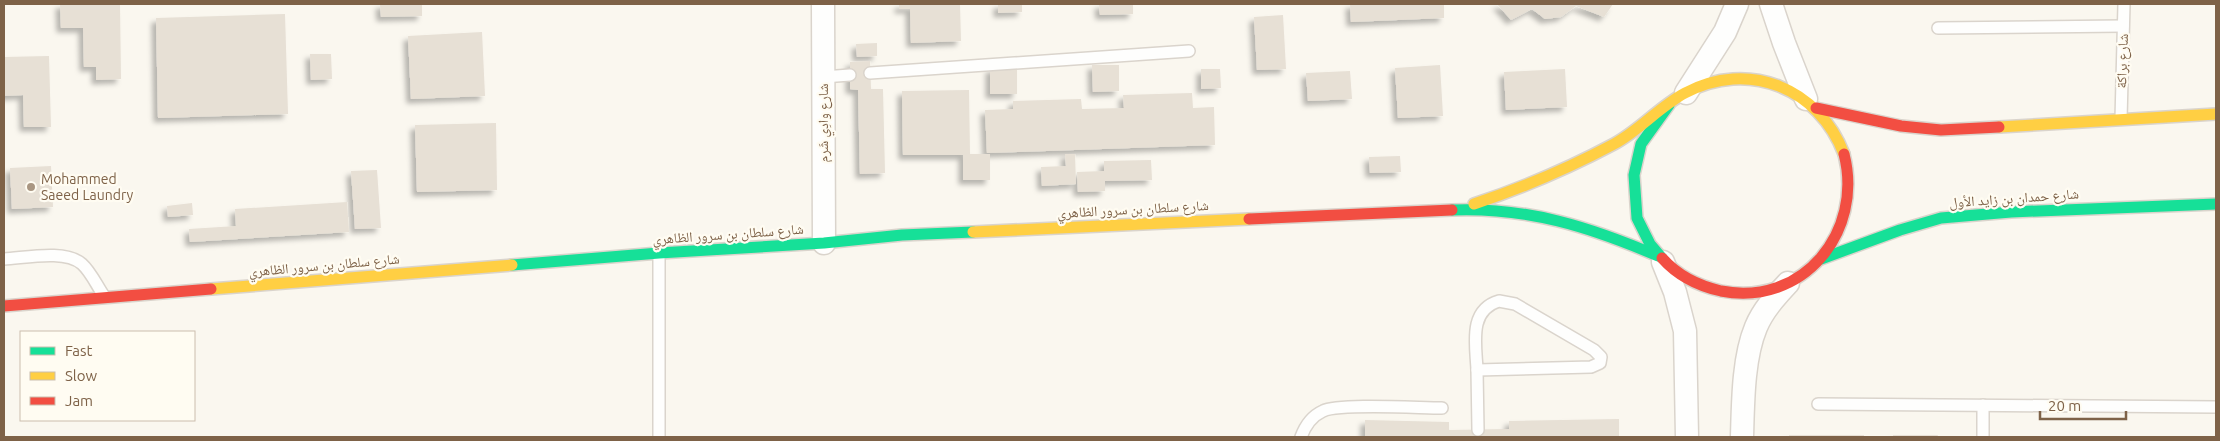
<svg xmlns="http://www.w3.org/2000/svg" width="2220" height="441" font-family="Ubuntu,'Noto Naskh Arabic',sans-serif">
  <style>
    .building { fill: #e7e0d5; filter: url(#shadow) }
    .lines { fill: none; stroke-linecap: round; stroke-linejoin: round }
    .lane-casing { stroke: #dad4cc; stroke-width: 14 }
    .street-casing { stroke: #dad4cc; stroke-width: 25 }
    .fast-casing { stroke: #dad4cc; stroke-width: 14 }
    .slow-casing { stroke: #dad4cc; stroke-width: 14 }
    .jam-casing { stroke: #dad4cc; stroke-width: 14 }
    .lane { stroke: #fefefd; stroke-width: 11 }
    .street { stroke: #fefefd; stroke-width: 22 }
    .fast { stroke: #16e098; stroke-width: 11 }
    .slow { stroke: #ffcf43; stroke-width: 11 }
    .jam { stroke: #f24e42; stroke-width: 11 }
    .poi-dot { fill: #a99682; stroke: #fffcf2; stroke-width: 2 }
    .labels { text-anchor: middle; stroke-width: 4.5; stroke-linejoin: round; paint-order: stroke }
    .street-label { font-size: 14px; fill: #7e6248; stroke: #fffcf2 }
    .poi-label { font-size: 14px; fill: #7e6248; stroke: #fffcf2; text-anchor: start }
  </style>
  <defs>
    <filter id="shadow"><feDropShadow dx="-4.5" dy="4.5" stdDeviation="2.5" flood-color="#0004"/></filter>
  </defs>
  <rect width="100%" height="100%" fill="#faf7ef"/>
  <g class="building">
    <polygon points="60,4 120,4 121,79 96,80 96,67 84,67 83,28 61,28"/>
    <polygon points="380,4 422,4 422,16 381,17"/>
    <polygon points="899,4 960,4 961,41 911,43 910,9 899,9"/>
    <polygon points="998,4 1022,4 1022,12 998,13"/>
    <polygon points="1099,4 1133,4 1133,14 1100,15"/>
    <polygon points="1350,4 1444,4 1444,18 1351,22"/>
    <polygon points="1497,4 1613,4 1604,17 1576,6 1561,17 1545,19 1532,9 1511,20"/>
    <polygon points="285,14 288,114 158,118 156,18"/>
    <polygon points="1283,15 1286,69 1257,70 1254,17"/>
    <polygon points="482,32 485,96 411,99 408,36"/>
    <polygon points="877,43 877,56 857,57 856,44"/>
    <polygon points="310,54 331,54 332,79 311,80"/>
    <polygon points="49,56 51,127 24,127 23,95 4,96 4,57"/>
    <polygon points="870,61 871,89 883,89 885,173 860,174 858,90 850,89 850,62"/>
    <polygon points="1092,65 1119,65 1119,91 1093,92"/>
    <polygon points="1440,65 1443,116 1398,118 1395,68"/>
    <rect x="990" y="68" width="27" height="26"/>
    <polygon points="1201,69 1220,69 1221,88 1201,89"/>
    <polygon points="1565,69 1567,107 1506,110 1504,72"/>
    <polygon points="1350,71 1352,99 1308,101 1306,73"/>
    <polygon points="969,90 970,154 990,154 990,180 963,180 963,155 903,155 902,91"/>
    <polygon points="1192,93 1193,108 1214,107 1215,145 987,153 985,110 1013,109 1013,101 1081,99 1082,109 1124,108 1123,95"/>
    <polygon points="496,123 497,190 417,192 415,125"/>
    <polygon points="1065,154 1075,154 1076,184 1042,186 1041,167 1066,166"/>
    <polygon points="1400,156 1401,172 1370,173 1369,157"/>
    <polygon points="1151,160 1152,180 1105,181 1105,191 1078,192 1077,172 1104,171 1104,161"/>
    <polygon points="51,166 53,207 12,209 10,168"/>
    <polygon points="377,170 381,228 355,229 351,171"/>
    <polygon points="347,202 349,232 190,242 189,229 236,226 235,209"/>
    <polygon points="192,203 193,215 168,217 167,206"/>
    <polygon points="1619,419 1619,437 1365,437 1365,420 1449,422 1449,430 1509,429 1509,421"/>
    <rect x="1789" y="435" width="75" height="2"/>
    <polygon points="1893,435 1938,435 1937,437 1893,437"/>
  </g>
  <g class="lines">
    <g class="lane-casing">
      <g id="lane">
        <polyline points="1938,28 2123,26"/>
        <polyline points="870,73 1189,51"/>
        <polyline points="823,77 850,75"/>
        <polyline points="2121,119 2124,4"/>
        <path d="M4,259c21,-1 61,-10 78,5 9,8 15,22 22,32"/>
        <path d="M1499,301l16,3 79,46 7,7 -1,6 -9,4 -114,3c-1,-25 -9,-60 22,-69z"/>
        <polyline points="1477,370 1478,430"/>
        <polyline points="1818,404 2216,407"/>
        <polyline points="1983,436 1983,405"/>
        <polyline points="659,437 659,253"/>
        <path d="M1301,437c4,-11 11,-21 22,-26 16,-8 96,-3 119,-3"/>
      </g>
    </g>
    <g class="street-casing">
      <g id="street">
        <polyline points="823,4 824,243"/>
        <polyline points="1771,4 1784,43 1806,99"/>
        <polyline points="1686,93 1725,32 1737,4"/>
        <polyline points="1663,262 1675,292 1685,331 1687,437"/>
        <path d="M1742,437c1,-34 1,-79 14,-110 7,-17 20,-31 32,-44"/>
      </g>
    </g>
    <g class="fast-casing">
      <g id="fast">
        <path d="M1452,210c76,-3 138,17 206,46"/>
        <polyline points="1662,258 1650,244 1637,218 1634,175 1641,144 1669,105"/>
        <polyline points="1821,259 1900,230 1941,218 2011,212 2216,204"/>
        <polyline points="512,265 659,253 824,243 902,235 973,232"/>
      </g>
    </g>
    <g class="slow-casing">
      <g id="slow">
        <polyline points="1999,127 2216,114"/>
        <path d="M1474,204c48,-16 95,-36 140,-60 26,-14 45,-37 71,-51 63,-34 134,-5 159,61"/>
        <polyline points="973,232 1249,219"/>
        <polyline points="211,289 512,265"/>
      </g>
    </g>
    <g class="jam-casing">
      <g id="jam">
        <polyline points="1816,108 1901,126 1941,130 1999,127"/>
        <polyline points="1249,219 1452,210"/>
        <path d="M1662,258c15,17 37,28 59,33 82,16 143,-59 123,-137"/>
        <polyline points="4,306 211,289"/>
      </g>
    </g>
    <use href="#lane" class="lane"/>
    <use href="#street" class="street"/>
    <use href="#fast" class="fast"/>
    <use href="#slow" class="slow"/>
    <use href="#jam" class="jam"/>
  </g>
  <circle class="poi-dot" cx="31" cy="187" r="5"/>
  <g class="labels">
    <g class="street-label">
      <text transform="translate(2122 61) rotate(-88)" y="5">شارع براكة</text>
      <text transform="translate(823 123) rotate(-90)" y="5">شارع وادِي شَرم</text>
      <text transform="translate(2014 198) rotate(-4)" y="5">شارع حمدان بن زايد الأول</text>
      <text transform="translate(1133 209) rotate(-3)" y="5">شارع سلطان بن سرور الظاهري</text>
      <text transform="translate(728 234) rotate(-4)" y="5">شارع سلطان بن سرور الظاهري</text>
      <text transform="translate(324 265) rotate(-5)" y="5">شارع سلطان بن سرور الظاهري</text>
    </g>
    <g class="poi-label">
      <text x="41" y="184">Mohammed<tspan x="41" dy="16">Saeed Laundry</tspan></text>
    </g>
  </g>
  <rect width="2220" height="441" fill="none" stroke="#7e6248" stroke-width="10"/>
  <rect x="20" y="331" width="175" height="90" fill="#fffcf2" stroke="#cbbeae"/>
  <rect x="30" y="347" width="25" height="8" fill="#16e098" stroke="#cbbeae"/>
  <text x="65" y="356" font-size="15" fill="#7e6248">Fast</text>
  <rect x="30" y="372" width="25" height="8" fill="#ffcf43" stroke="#cbbeae"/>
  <text x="65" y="381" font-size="15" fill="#7e6248">Slow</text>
  <rect x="30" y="397" width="25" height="8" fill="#f24e42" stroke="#cbbeae"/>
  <text x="65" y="406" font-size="15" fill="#7e6248">Jam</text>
  <path d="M2040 411v8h86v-8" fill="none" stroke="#7e6248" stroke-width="2.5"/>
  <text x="2048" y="411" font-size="15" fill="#7e6248" stroke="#fffcf2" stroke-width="4" paint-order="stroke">20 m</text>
</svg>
